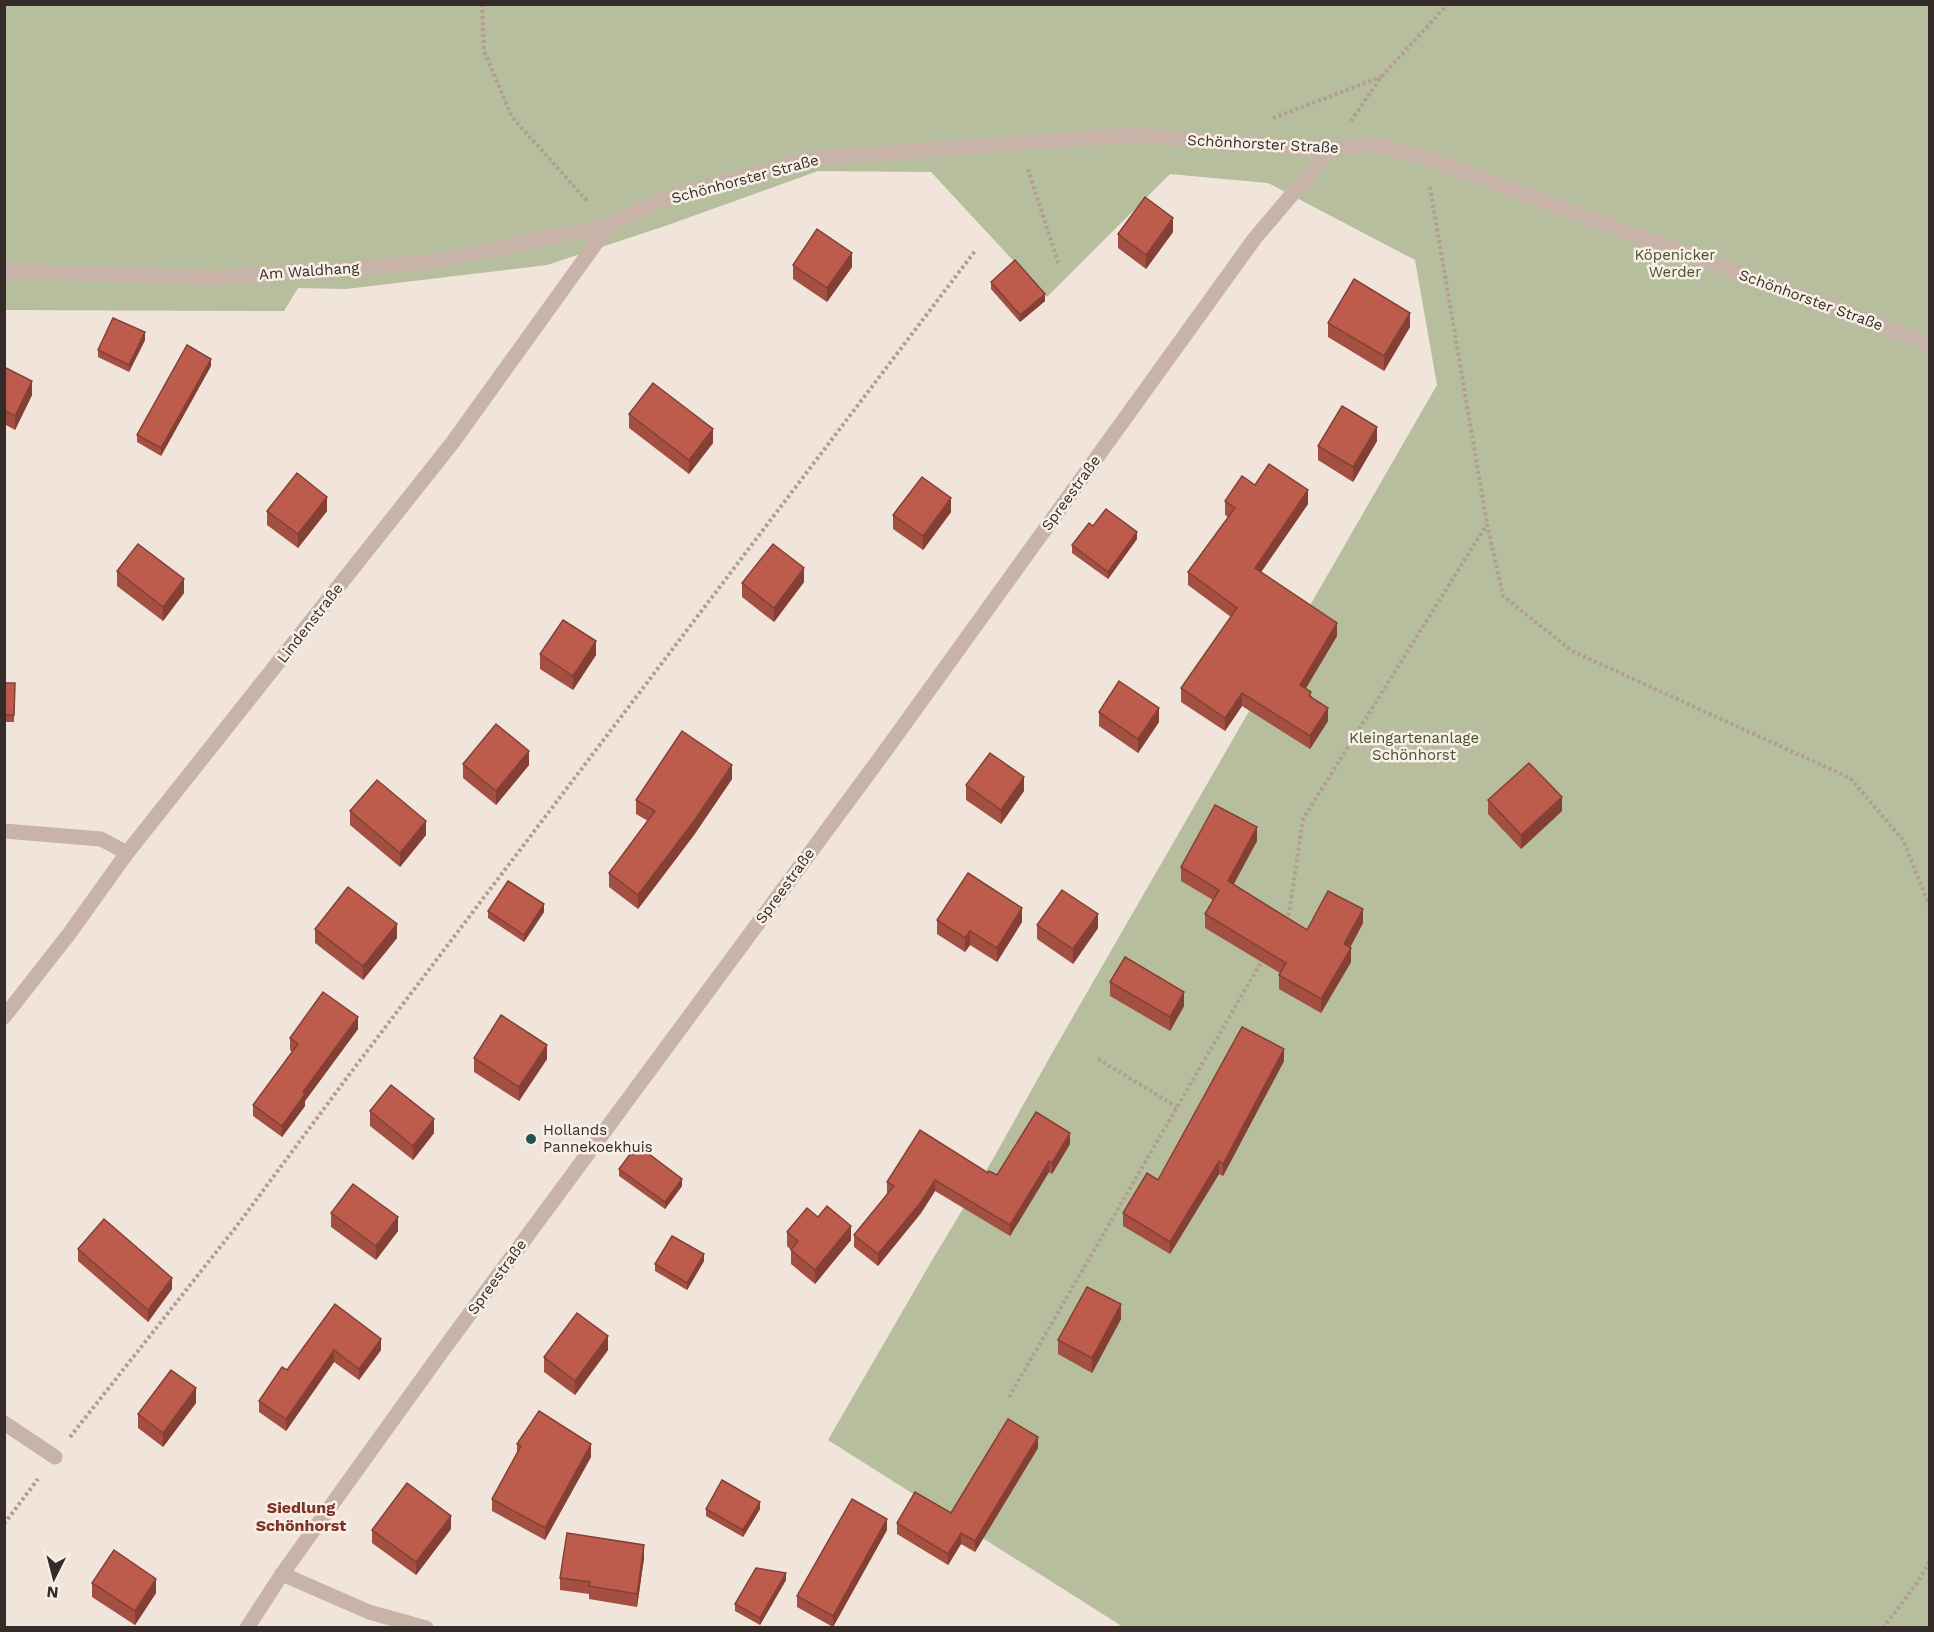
<svg xmlns="http://www.w3.org/2000/svg" width="1934" height="1632" font-family="'Work Sans',sans-serif">
  <style>
    .green { fill: #b6be9d }
    .lines { fill: none; stroke-linecap: round; stroke-linejoin: round }
    .path { stroke: #b39d93; stroke-width: 4; stroke-dasharray: 3 3; stroke-linecap: butt }
    .minor { stroke: #c7b3a8; stroke-width: 15 }
    .wall { fill: #a34f41 }
    .shaded-wall { fill: #844035 }
    .building { fill: #bd5c4c; stroke: #844035; stroke-width: 1.5 }
    .poi-dot { fill: #205352; stroke: #f8efe7; stroke-width: 2 }
    .labels { text-anchor: middle; stroke-width: 5; stroke-linejoin: round; paint-order: stroke }
    .street-label { font-size: 15px; fill: #352b28; stroke: #f8efe7 }
    .park-label { font-size: 15px; fill: #47512d; stroke: #f8efe7 }
    .poi-label { font-size: 15px; fill: #352b28; stroke: #f8efe7; text-anchor: start }
    .neighbourhood-label { font-size: 16px; font-weight: bold; fill: #7e3326; stroke: #f8efe7 }
  </style>
  <rect width="100%" height="100%" fill="#f0e4db"/>
  <polygon class="green" points="5,5 1929,5 1929,1627 1118,1627 1120,1625 828,1440 931,1262 993,1159 1055,1048 1437,385 1415,260 1268,183 1170,174 1047,297 931,172 818,171 668,225 547,265 346,289 298,288 284,311 5,310"/>
  <g class="lines">
    <g class="path">
      <polyline points="482,4 484,51 512,117 588,202"/>
      <polyline points="1273,118 1381,77"/>
      <polyline points="1351,121 1381,77 1448,4"/>
      <polyline points="1028,169 1059,265"/>
      <polyline points="1430,187 1487,524 1503,596 1572,651 1850,778 1903,840 1930,907"/>
      <polyline points="1285,921 1289,913 1303,819 1487,524"/>
      <polyline points="1098,1059 1177,1107"/>
      <polyline points="1009,1397 1263,959"/>
      <polyline points="70,1437 236,1227 349,1075 975,251"/>
      <polyline points="4,1524 38,1479"/>
      <polyline points="1883,1628 1919,1580 1930,1561"/>
    </g>
    <g class="minor">
      <polyline points="4,271 219,278 431,262 609,225 651,204 718,183 815,158 1131,135 1330,150 1374,144 1425,157 1930,344"/>
      <polyline points="4,831 101,839 127,853"/>
      <polyline points="4,1017 69,934 127,853 453,442 609,225"/>
      <polyline points="4,1423 55,1457"/>
      <polyline points="282,1574 369,1612 426,1628"/>
      <polyline points="247,1628 282,1574 440,1354 883,754 1255,238 1330,150"/>
    </g>
  </g>
  <g class="wall">
    <polygon points="1173,232 1146,269 1118,248 1118,234"/>
    <polygon points="793,265 852,267 827,302 793,279"/>
    <polygon points="991,282 1045,301 1020,322 991,289"/>
    <polygon points="1328,323 1410,327 1384,371 1328,337"/>
    <polygon points="145,340 129,372 98,357 98,350"/>
    <polygon points="211,366 161,456 137,442 137,435"/>
    <polygon points="4,367 32,395 15,430 4,424"/>
    <polygon points="629,414 713,443 689,474 629,428"/>
    <polygon points="1377,441 1353,482 1318,460 1318,446"/>
    <polygon points="1255,485 1308,504 1261,572 1337,636 1306,688 1328,721 1310,749 1242,706 1225,731 1181,702 1181,688 1231,617 1188,585 1188,572 1228,517 1225,515 1225,501"/>
    <polygon points="267,511 327,511 298,548 267,525"/>
    <polygon points="951,512 923,550 893,529 893,515"/>
    <polygon points="1093,526 1137,539 1108,579 1072,553 1072,545"/>
    <polygon points="117,571 184,593 163,621 117,586"/>
    <polygon points="804,582 774,622 742,597 742,583"/>
    <polygon points="540,654 596,655 573,690 540,669"/>
    <polygon points="4,683 15,683 14,722 4,722"/>
    <polygon points="1099,712 1159,722 1138,753 1099,726"/>
    <polygon points="463,764 529,765 496,805 463,778"/>
    <polygon points="732,779 694,835 638,909 609,887 609,873 648,821 636,814 636,800"/>
    <polygon points="966,785 1024,791 1001,824 966,800"/>
    <polygon points="1488,800 1562,811 1521,849 1488,814"/>
    <polygon points="350,811 426,835 400,867 350,825"/>
    <polygon points="1257,841 1233,884 1307,930 1363,923 1350,948 1351,962 1321,1013 1279,989 1279,975 1280,973 1205,928 1205,914 1213,900 1181,881 1181,867"/>
    <polygon points="488,911 544,912 524,942 488,918"/>
    <polygon points="937,920 1022,922 997,962 970,945 965,952 937,934"/>
    <polygon points="1037,925 1098,928 1073,964 1037,939"/>
    <polygon points="315,929 397,938 363,980 315,943"/>
    <polygon points="1110,982 1184,1006 1170,1031 1110,996"/>
    <polygon points="358,1029 305,1101 305,1106 282,1137 253,1116 253,1105 292,1052 290,1050 290,1038"/>
    <polygon points="474,1058 547,1059 519,1101 474,1072"/>
    <polygon points="1284,1061 1223,1176 1219,1174 1170,1254 1123,1226 1123,1213"/>
    <polygon points="370,1111 434,1133 413,1160 370,1126"/>
    <polygon points="1070,1144 1052,1174 1049,1172 1010,1236 935,1191 921,1213 878,1266 854,1247 854,1235 888,1194 887,1193 887,1182 988,1173 997,1175"/>
    <polygon points="619,1169 682,1186 665,1209 619,1176"/>
    <polygon points="331,1213 398,1231 376,1260 331,1227"/>
    <polygon points="818,1217 851,1240 815,1284 791,1264 791,1250 787,1246 787,1232"/>
    <polygon points="78,1249 172,1289 148,1322 78,1261"/>
    <polygon points="704,1261 687,1290 655,1271 655,1264"/>
    <polygon points="335,1304 381,1350 359,1380 334,1362 286,1431 259,1412 259,1401 287,1370"/>
    <polygon points="1121,1319 1092,1373 1058,1354 1058,1340"/>
    <polygon points="608,1350 575,1395 544,1372 544,1357"/>
    <polygon points="196,1403 163,1447 138,1428 138,1414"/>
    <polygon points="517,1444 591,1457 545,1540 492,1511 492,1499 517,1452"/>
    <polygon points="1038,1448 975,1552 961,1544 948,1565 897,1534 897,1523 951,1513"/>
    <polygon points="706,1509 760,1509 743,1537 706,1516"/>
    <polygon points="451,1529 416,1575 372,1543 372,1530"/>
    <polygon points="887,1530 833,1627 797,1607 797,1596"/>
    <polygon points="644,1558 637,1607 589,1599 589,1594 560,1590 560,1578"/>
    <polygon points="786,1580 760,1625 735,1611 735,1604"/>
    <polygon points="92,1583 156,1593 135,1625 92,1597"/>
  </g>
  <g class="shaded-wall">
    <polygon points="1173,218 1173,232 1146,269 1146,255"/>
    <polygon points="852,253 852,267 827,302 827,288"/>
    <polygon points="1045,294 1045,301 1020,322 1020,315"/>
    <polygon points="1410,313 1410,327 1384,371 1384,356"/>
    <polygon points="145,332 145,340 129,372 129,365"/>
    <polygon points="211,359 211,366 161,456 161,448"/>
    <polygon points="32,381 32,395 15,430 15,416"/>
    <polygon points="1377,427 1377,441 1353,482 1353,467"/>
    <polygon points="713,429 713,443 689,474 689,460"/>
    <polygon points="1308,490 1308,504 1255,581 1255,568"/>
    <polygon points="327,497 327,511 298,548 298,534"/>
    <polygon points="951,498 951,512 923,550 923,536"/>
    <polygon points="1137,532 1137,539 1108,579 1108,572"/>
    <polygon points="804,568 804,582 774,622 774,608"/>
    <polygon points="184,579 184,593 163,621 163,607"/>
    <polygon points="1337,623 1337,636 1300,698 1300,685"/>
    <polygon points="596,641 596,655 573,690 573,676"/>
    <polygon points="1242,693 1242,706 1225,731 1225,718"/>
    <polygon points="1159,708 1159,722 1138,753 1138,739"/>
    <polygon points="1328,708 1328,721 1310,749 1310,736"/>
    <polygon points="529,751 529,765 496,805 496,791"/>
    <polygon points="732,765 732,779 694,835 638,909 638,895"/>
    <polygon points="1024,777 1024,791 1001,824 1001,810"/>
    <polygon points="1562,797 1562,811 1521,849 1521,835"/>
    <polygon points="426,821 426,835 400,867 400,853"/>
    <polygon points="1257,827 1257,841 1228,895 1228,881"/>
    <polygon points="544,904 544,912 524,942 524,935"/>
    <polygon points="1022,908 1022,922 997,962 997,948"/>
    <polygon points="1363,909 1363,923 1344,958 1344,944"/>
    <polygon points="1098,914 1098,928 1073,964 1073,949"/>
    <polygon points="397,924 397,938 363,980 363,966"/>
    <polygon points="970,931 970,945 965,952 965,938"/>
    <polygon points="1351,948 1351,962 1321,1013 1321,999"/>
    <polygon points="1184,992 1184,1006 1170,1031 1170,1017"/>
    <polygon points="358,1017 358,1029 305,1101 305,1106 282,1137 282,1126 303,1092"/>
    <polygon points="547,1045 547,1059 519,1101 519,1087"/>
    <polygon points="1284,1049 1284,1061 1223,1176 1223,1164"/>
    <polygon points="434,1119 434,1133 413,1160 413,1146"/>
    <polygon points="1070,1133 1070,1144 1052,1174 1052,1163"/>
    <polygon points="1049,1161 1049,1172 1010,1236 1010,1225"/>
    <polygon points="1219,1161 1219,1174 1170,1254 1170,1242"/>
    <polygon points="682,1179 682,1186 665,1209 665,1202"/>
    <polygon points="935,1180 935,1191 921,1213 878,1266 878,1254"/>
    <polygon points="398,1217 398,1231 376,1260 376,1246"/>
    <polygon points="851,1226 851,1240 815,1284 815,1270"/>
    <polygon points="704,1254 704,1261 687,1290 687,1283"/>
    <polygon points="172,1278 172,1289 148,1322 148,1310"/>
    <polygon points="1121,1304 1121,1319 1092,1373 1092,1358"/>
    <polygon points="608,1336 608,1350 575,1395 575,1381"/>
    <polygon points="381,1339 381,1350 359,1380 359,1369"/>
    <polygon points="334,1350 334,1362 286,1431 286,1419"/>
    <polygon points="196,1388 196,1403 163,1447 163,1433"/>
    <polygon points="1038,1437 1038,1448 975,1552 975,1541"/>
    <polygon points="591,1444 591,1457 545,1540 545,1528"/>
    <polygon points="760,1502 760,1509 743,1537 743,1530"/>
    <polygon points="451,1516 451,1529 416,1575 416,1562"/>
    <polygon points="887,1519 887,1530 833,1627 833,1616"/>
    <polygon points="961,1533 961,1544 948,1565 948,1554"/>
    <polygon points="644,1545 644,1558 637,1607 637,1594"/>
    <polygon points="786,1573 786,1580 760,1625 760,1618"/>
    <polygon points="156,1579 156,1593 135,1625 135,1611"/>
  </g>
  <g class="building">
    <polygon points="1145,197 1173,218 1146,255 1118,234"/>
    <polygon points="817,229 852,253 827,288 793,265"/>
    <polygon points="1015,260 1045,294 1020,315 991,282"/>
    <polygon points="1354,279 1410,313 1384,356 1328,323"/>
    <polygon points="113,318 145,332 129,365 98,350"/>
    <polygon points="187,345 211,359 161,448 137,435"/>
    <polygon points="4,367 32,381 15,416 4,410"/>
    <polygon points="653,383 713,429 689,460 629,414"/>
    <polygon points="1342,406 1377,427 1353,467 1318,446"/>
    <polygon points="1269,464 1308,490 1255,568 1337,623 1300,685 1311,692 1309,696 1328,708 1310,736 1242,693 1225,718 1181,688 1237,608 1188,572 1235,508 1225,501 1242,476 1255,485"/>
    <polygon points="297,473 327,497 298,534 267,511"/>
    <polygon points="922,477 951,498 923,536 893,515"/>
    <polygon points="1106,509 1137,532 1108,572 1072,545 1089,523 1093,526"/>
    <polygon points="138,544 184,579 163,607 117,571"/>
    <polygon points="773,544 804,568 774,608 742,583"/>
    <polygon points="563,620 596,641 573,676 540,654"/>
    <polygon points="1119,681 1159,708 1138,739 1099,712"/>
    <polygon points="4,683 15,683 14,715 4,715"/>
    <polygon points="496,724 529,751 496,791 463,764"/>
    <polygon points="682,731 732,765 694,821 638,895 609,873 655,811 636,800"/>
    <polygon points="990,753 1024,777 1001,810 966,785"/>
    <polygon points="1529,763 1562,797 1521,835 1488,800"/>
    <polygon points="377,780 426,821 400,853 350,811"/>
    <polygon points="1215,805 1257,827 1228,881 1307,930 1328,891 1363,909 1344,944 1351,948 1321,999 1279,975 1286,963 1205,914 1219,890 1181,867"/>
    <polygon points="968,873 1022,908 997,948 970,931 965,938 937,920"/>
    <polygon points="508,881 544,904 524,935 488,911"/>
    <polygon points="348,887 397,924 363,966 315,929"/>
    <polygon points="1062,890 1098,914 1073,949 1037,925"/>
    <polygon points="1125,957 1184,992 1170,1017 1110,982"/>
    <polygon points="323,992 358,1017 303,1092 305,1094 282,1126 253,1105 298,1044 290,1038"/>
    <polygon points="501,1015 547,1045 519,1087 474,1058"/>
    <polygon points="1242,1027 1284,1049 1223,1164 1219,1161 1170,1242 1123,1213 1147,1173 1158,1180"/>
    <polygon points="391,1085 434,1119 413,1146 370,1111"/>
    <polygon points="1036,1112 1070,1133 1052,1163 1049,1161 1010,1225 935,1180 921,1202 878,1254 854,1235 894,1186 887,1182 920,1130 988,1173 989,1171 997,1175"/>
    <polygon points="637,1145 682,1179 665,1202 619,1169"/>
    <polygon points="353,1184 398,1217 376,1246 331,1213"/>
    <polygon points="827,1206 851,1226 815,1270 791,1250 798,1241 787,1232 807,1208 818,1217"/>
    <polygon points="104,1219 172,1278 148,1310 78,1249"/>
    <polygon points="672,1236 704,1254 687,1283 655,1264"/>
    <polygon points="1087,1287 1121,1304 1092,1358 1058,1340"/>
    <polygon points="335,1304 381,1339 359,1369 334,1350 286,1419 259,1401 282,1367 287,1370"/>
    <polygon points="577,1313 608,1336 575,1381 544,1357"/>
    <polygon points="171,1370 196,1388 163,1433 138,1414"/>
    <polygon points="539,1411 591,1444 545,1528 492,1499 521,1446 517,1444"/>
    <polygon points="1008,1419 1038,1437 975,1541 961,1533 948,1554 897,1523 915,1492 951,1513"/>
    <polygon points="722,1480 760,1502 743,1530 706,1509"/>
    <polygon points="407,1483 451,1516 416,1562 372,1530"/>
    <polygon points="852,1499 887,1519 833,1616 797,1596"/>
    <polygon points="567,1533 644,1545 637,1594 589,1586 590,1582 560,1578"/>
    <polygon points="114,1550 156,1579 135,1611 92,1583"/>
    <polygon points="756,1568 786,1573 760,1618 735,1604"/>
  </g>
  <circle class="poi-dot" cx="531" cy="1139" r="6"/>
  <g class="labels">
    <g class="street-label">
      <text transform="translate(1263 144) rotate(3)" y="5">Schönhorster Straße</text>
      <text transform="translate(745 179) rotate(-15)" y="5">Schönhorster Straße</text>
      <text transform="translate(309 271) rotate(-4)" y="5">Am Waldhang</text>
      <text transform="translate(1811 300) rotate(20)" y="5">Schönhorster Straße</text>
      <text transform="translate(1071 493) rotate(-54)" y="5">Spreestraße</text>
      <text transform="translate(310 623) rotate(-52)" y="5">Lindenstraße</text>
      <text transform="translate(785 886) rotate(-54)" y="5">Spreestraße</text>
      <text transform="translate(497 1277) rotate(-54)" y="5">Spreestraße</text>
    </g>
    <g class="park-label">
      <text x="1675" y="260">Köpenicker<tspan x="1675" dy="17">Werder</tspan></text>
      <text x="1414" y="743">Kleingartenanlage<tspan x="1414" dy="17">Schönhorst</tspan></text>
    </g>
    <g class="poi-label">
      <text x="543" y="1135">Hollands<tspan x="543" dy="17">Pannekoekhuis</tspan></text>
    </g>
    <g class="neighbourhood-label">
      <text x="301" y="1513">Siedlung<tspan x="301" dy="18">Schönhorst</tspan></text>
    </g>
  </g>
  <rect width="1934" height="1632" fill="none" stroke="#352b28" stroke-width="12"/>
  <g transform="translate(54 1578) rotate(186)" stroke="#f8efe7" stroke-width="4.5" paint-order="stroke">
  <path d="M0-4.5L10 22L0 15L-10 22Z" fill="#352b28"/>
  <text y="-9" font-size="16" font-weight="bold" text-anchor="middle" fill="#352b28">N</text>
  </g>
</svg>
